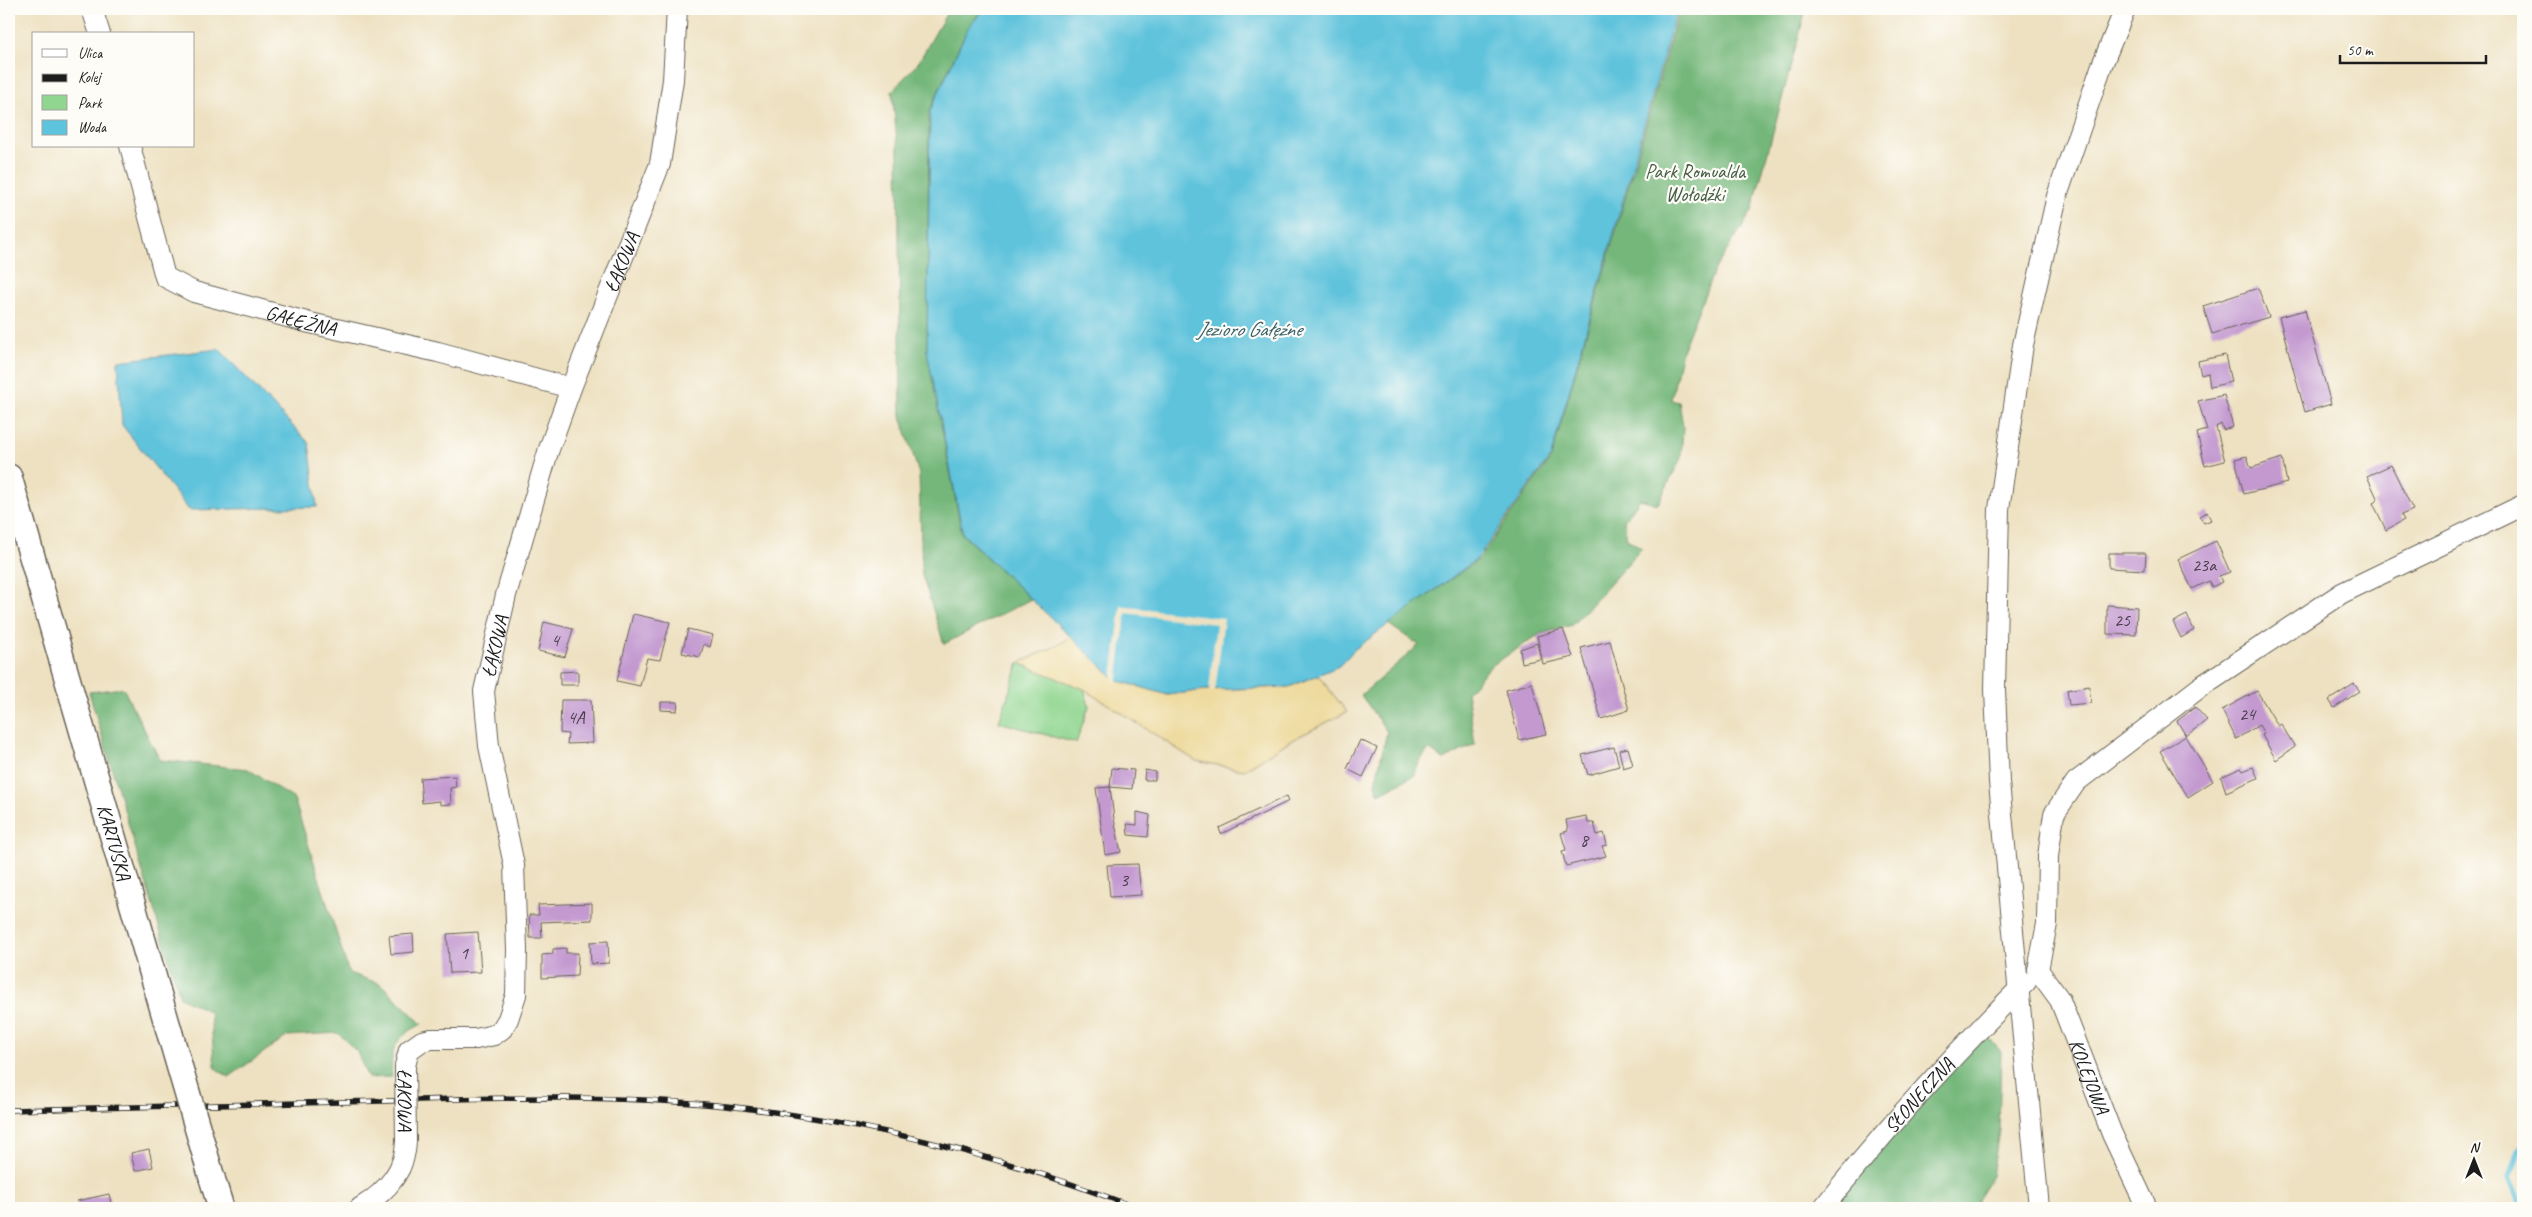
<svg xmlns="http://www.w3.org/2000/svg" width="2532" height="1217" font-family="Caveat,sans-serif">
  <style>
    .green { fill: #90d690; stroke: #567956 }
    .forest { fill: #74b77a; stroke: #486a4b }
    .sand { fill: #eeda9e; stroke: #857b5d }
    .water { fill: #5ec3dc; stroke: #3d707c }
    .pier { fill: #eee1c1 }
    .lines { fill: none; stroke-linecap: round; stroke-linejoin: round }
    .stream { stroke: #5ec3dc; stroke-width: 5.5 }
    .building { fill: #c399d0 }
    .minor-casing { stroke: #666156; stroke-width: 22 }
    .major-casing { stroke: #666156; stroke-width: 28 }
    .minor { stroke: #fff; stroke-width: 20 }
    .major { stroke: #fff; stroke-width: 25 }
    .rail-casing { stroke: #1c1c1c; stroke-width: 5.5 }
    .rail { stroke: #fdfcf7; stroke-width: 4; stroke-dasharray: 11; stroke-linecap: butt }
    .minor-bridge-casing { stroke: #666156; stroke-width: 22; stroke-linecap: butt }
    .major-bridge-casing { stroke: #666156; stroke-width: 28; stroke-linecap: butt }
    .minor-bridge { stroke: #fff; stroke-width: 20 }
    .major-bridge { stroke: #fff; stroke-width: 25 }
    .labels { text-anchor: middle; stroke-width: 4.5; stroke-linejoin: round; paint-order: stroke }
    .number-label { font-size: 18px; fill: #463b49 }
    .park-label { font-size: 20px; fill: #455d45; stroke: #fdfcf7 }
    .street-label { font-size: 20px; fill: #1c1c1c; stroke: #fdfcf7 }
    .water-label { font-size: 21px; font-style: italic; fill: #365f69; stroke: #fdfcf7 }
  </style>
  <rect width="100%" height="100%" fill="#fdfcf7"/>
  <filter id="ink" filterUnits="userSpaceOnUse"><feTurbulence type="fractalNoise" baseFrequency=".02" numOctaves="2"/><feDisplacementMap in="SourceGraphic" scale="10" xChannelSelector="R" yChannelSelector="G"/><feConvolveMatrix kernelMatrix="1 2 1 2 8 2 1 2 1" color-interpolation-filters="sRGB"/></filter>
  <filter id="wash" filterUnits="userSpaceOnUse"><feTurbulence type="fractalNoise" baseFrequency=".0096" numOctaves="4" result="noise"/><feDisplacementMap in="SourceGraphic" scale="20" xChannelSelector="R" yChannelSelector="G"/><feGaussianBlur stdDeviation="1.12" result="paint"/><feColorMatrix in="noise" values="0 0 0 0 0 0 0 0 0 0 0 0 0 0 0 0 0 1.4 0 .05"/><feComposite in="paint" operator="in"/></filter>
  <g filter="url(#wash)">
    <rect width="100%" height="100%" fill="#eee1c1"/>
    <polygon class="green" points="1019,663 1084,689 1089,706 1076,743 999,722"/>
    <g class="forest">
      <polygon points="949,9 983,9 968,28 929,111 927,351 962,534 1031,599 944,644 922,575 919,474 901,416 898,151 892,91 918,63"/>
      <polygon points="1679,9 1806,9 1752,211 1714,271 1682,351 1671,400 1679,402 1683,427 1681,458 1658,504 1640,499 1624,521 1627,539 1642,548 1572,625 1540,634 1491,666 1467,692 1475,744 1444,760 1429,749 1419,762 1415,775 1379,794 1375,784 1387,732 1361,695 1419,645 1388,624 1479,559 1551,458"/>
      <path d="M123,688l37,72 88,9 46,30 55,174 32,11 41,40c-27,14 -32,23 -30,53l-24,1 -11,-26 -19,-19 -51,3 -58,41 -14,-9 -5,-56 -30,-15 -91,-305z"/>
      <polygon points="1981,1031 2001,1051 1999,1130 1992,1176 1972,1208 1826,1208"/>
    </g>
    <polygon class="sand" points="1072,636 1116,680 1168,695 1205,690 1289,687 1318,675 1347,712 1288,742 1244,770 1196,761 1084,689 1019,663 1058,645"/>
    <g class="water">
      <polygon points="984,9 1677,9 1551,456 1477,559 1355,649 1339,666 1289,687 1205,690 1168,695 1116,680 963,534 927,351 930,111 968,28"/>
      <polygon points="219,349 309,443 317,507 189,510 122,425 118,361"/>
    </g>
    <polygon class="pier" points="1121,606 1224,618 1215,692 1209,691 1216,624 1126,613 1117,683 1115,681 1112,679"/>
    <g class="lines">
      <polyline class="stream" points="2522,1208 2509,1178 2518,1151 2523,1146"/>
    </g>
    <g id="blocks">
      <g class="building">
        <polygon points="2258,288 2269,317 2212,334 2203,306"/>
        <polygon points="2305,310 2331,404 2305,412 2279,317"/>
        <polygon points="2225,355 2231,382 2210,387 2208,373 2201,375 2198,361"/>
        <polygon points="2224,395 2233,427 2223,430 2221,424 2216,427 2225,461 2205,466 2197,433 2207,430 2198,401"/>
        <polygon points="2247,456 2251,468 2282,458 2287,483 2244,494 2235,459"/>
        <polygon points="2391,465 2413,510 2401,515 2404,520 2386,530 2373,503 2378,500 2367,476"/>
        <polygon points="2207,512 2211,520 2204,523 2199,516"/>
        <polygon points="2216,541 2230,572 2219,576 2222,582 2212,587 2209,581 2192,589 2178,559"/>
        <polygon points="2109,553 2146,553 2145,570 2109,568"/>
        <polygon points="2107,605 2137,607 2136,635 2107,634"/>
        <polygon points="633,614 670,622 660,660 647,658 640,686 617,681"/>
        <polygon points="2187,615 2194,630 2181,638 2173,622"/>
        <polygon points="544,622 573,629 565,657 538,651"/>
        <polygon points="688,629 713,635 710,647 704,644 700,657 682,653"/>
        <polygon points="1563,629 1573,657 1543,664 1537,636"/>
        <polygon points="1610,641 1629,710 1601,719 1581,648"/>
        <polygon points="1537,643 1541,659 1522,663 1520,649"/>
        <polygon points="578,671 578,685 560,685 560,672"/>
        <polygon points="1532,683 1546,734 1519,740 1506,690"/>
        <polygon points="2354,684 2360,691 2334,708 2329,700"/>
        <polygon points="2089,686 2091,703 2069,705 2067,690"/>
        <polygon points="2257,691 2278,726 2281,724 2295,747 2276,760 2262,735 2264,734 2259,725 2236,739 2222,710"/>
        <polygon points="561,700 591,700 593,743 567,744 568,734 560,733"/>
        <polygon points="661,702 678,702 677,711 661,710"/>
        <polygon points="2195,707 2207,720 2186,736 2177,721"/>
        <polygon points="2186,736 2213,781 2188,797 2160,751"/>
        <polygon points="1360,740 1377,748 1363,777 1347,769"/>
        <polygon points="1614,747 1619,766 1588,775 1582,755"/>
        <polygon points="1628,748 1633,765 1623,768 1619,750"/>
        <polygon points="2253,767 2258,778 2226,792 2221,777 2241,768 2243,771"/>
        <polygon points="1112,768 1134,770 1132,789 1110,787"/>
        <polygon points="1145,770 1155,772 1155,780 1144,780"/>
        <polygon points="455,776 456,787 450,788 451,804 440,805 440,801 422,803 420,778"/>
        <polygon points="1110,787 1114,819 1121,852 1105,855 1096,788"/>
        <polygon points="1287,796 1289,801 1221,834 1219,828"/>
        <polygon points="1137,812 1150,815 1148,837 1128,835 1127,824 1137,825"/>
        <polygon points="1586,816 1588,823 1594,823 1597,835 1604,833 1607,845 1602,846 1606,856 1566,866 1562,851 1566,850 1561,833 1568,831 1566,820"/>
        <polygon points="1138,864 1141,895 1110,897 1107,865"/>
        <polygon points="592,903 592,920 541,922 542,938 530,938 529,915 539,915 538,905"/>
        <polygon points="478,932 481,972 450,973 447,934"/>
        <polygon points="413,934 414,952 391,954 389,936"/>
        <polygon points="608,941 609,963 591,964 590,942"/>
        <polygon points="566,948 566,953 578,953 577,976 542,978 542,955 553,954 553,949"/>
        <polygon points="149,1149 153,1167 135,1171 131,1153"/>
        <polygon points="109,1194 112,1208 78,1208 77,1201"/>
      </g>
    </g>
  </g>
  <g filter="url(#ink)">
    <use href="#blocks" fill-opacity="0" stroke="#666156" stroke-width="1"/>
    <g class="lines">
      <g class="minor-casing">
        <g id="minor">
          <polyline points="92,9 100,34"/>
          <path id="s1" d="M130,146l35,131 29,15 116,31 128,29 133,36"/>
          <polyline points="2038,970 2047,924 2048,856 2054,814 2076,782 2203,685 2342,593 2523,505"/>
          <path id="s2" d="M2038,970l22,30 52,134 35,74"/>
          <path id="s3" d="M405,1066l4,-16 13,-9 9,-2h45l18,-4 8,-6 6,-10 8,-24 1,-45 -3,-85 -25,-119 -5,-55 22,-96 42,-143 23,-64 89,-224 13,-84 4,-71"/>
          <path d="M360,1208c25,-15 46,-37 46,-68"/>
          <path id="s4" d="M1823,1208c63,-80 131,-154 203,-226"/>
          <polyline points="2039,1208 1999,782 1995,690 1999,509 2023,345 2057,196 2102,65 2125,9"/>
        </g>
      </g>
      <g class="major-casing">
        <g id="major">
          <path id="s5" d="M9,477l161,557"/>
          <polyline points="212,1178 221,1208"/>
        </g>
      </g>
      <use href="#minor" class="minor"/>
      <use href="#major" class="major"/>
      <g class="rail-casing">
        <path id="rail" d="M9,1110c124,-3 249,-6 373,-9 115,-3 229,-7 344,5 141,15 279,51 411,102"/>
      </g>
      <use href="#rail" class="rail"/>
      <g class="minor-bridge-casing">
        <g id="minor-bridge">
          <path id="s6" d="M405,1066l1,74"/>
        </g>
      </g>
      <g class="major-bridge-casing">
        <polyline id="major-bridge" points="170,1034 212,1178"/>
      </g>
      <use href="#minor-bridge" class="minor-bridge"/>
      <use href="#major-bridge" class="major-bridge"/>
    </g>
  </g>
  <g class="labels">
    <g class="number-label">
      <text x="2204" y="571">23a</text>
      <text x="2122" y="626">25</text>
      <text x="555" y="646">4</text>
      <text x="2247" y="720">24</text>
      <text x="576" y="723">4A</text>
      <text x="1584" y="846">8</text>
      <text x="1124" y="886">3</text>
      <text x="464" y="959">1</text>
    </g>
    <g class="park-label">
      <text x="1695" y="178">Park Romualda<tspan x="1695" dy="23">Wołodźki</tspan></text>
    </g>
    <g class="street-label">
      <text dy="7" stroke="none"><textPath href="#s3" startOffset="910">ŁĄKOWA</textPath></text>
      <text dy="7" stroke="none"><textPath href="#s1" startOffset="279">GAŁĘŹNA</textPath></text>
      <text dy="7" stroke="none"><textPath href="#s3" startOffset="505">ŁĄKOWA</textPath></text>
      <text dy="7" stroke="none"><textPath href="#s5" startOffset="380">KARTUSKA</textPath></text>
      <text dy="7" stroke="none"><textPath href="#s2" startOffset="119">KOLEJOWA</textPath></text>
      <text dy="7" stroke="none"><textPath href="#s4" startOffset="148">SŁONECZNA</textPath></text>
      <text dy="7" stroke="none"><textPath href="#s6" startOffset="34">ŁĄKOWA</textPath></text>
    </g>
    <g class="water-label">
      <text x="1249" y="336">Jezioro Gałęźne</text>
    </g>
  </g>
  <rect width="2532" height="1217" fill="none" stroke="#fdfcf7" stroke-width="30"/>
  <rect x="32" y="32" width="162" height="115" fill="#fdfcf7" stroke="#a3a29f"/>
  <rect x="42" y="49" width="25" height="8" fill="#ffffff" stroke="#a3a29f"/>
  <text x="78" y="58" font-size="15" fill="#1c1c1c">Ulica</text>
  <rect x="42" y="74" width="25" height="8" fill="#1c1c1c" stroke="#a3a29f"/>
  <text x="78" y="82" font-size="15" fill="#1c1c1c">Kolej</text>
  <rect x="42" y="95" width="25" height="15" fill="#90d690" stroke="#a3a29f"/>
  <text x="78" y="108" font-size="15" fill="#1c1c1c">Park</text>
  <rect x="42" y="120" width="25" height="15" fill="#5ec3dc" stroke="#a3a29f"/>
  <text x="78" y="132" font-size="15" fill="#1c1c1c">Woda</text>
  <g transform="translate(2474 1160)" stroke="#fdfcf7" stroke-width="4" paint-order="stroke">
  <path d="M0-4L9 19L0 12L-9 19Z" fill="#1c1c1c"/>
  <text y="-8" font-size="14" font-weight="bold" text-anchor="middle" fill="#1c1c1c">N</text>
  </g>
  <path d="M2340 55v8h146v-8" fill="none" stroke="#1c1c1c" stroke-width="2.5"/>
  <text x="2347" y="55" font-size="15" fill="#1c1c1c" stroke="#fdfcf7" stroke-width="4" paint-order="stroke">50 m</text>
</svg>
